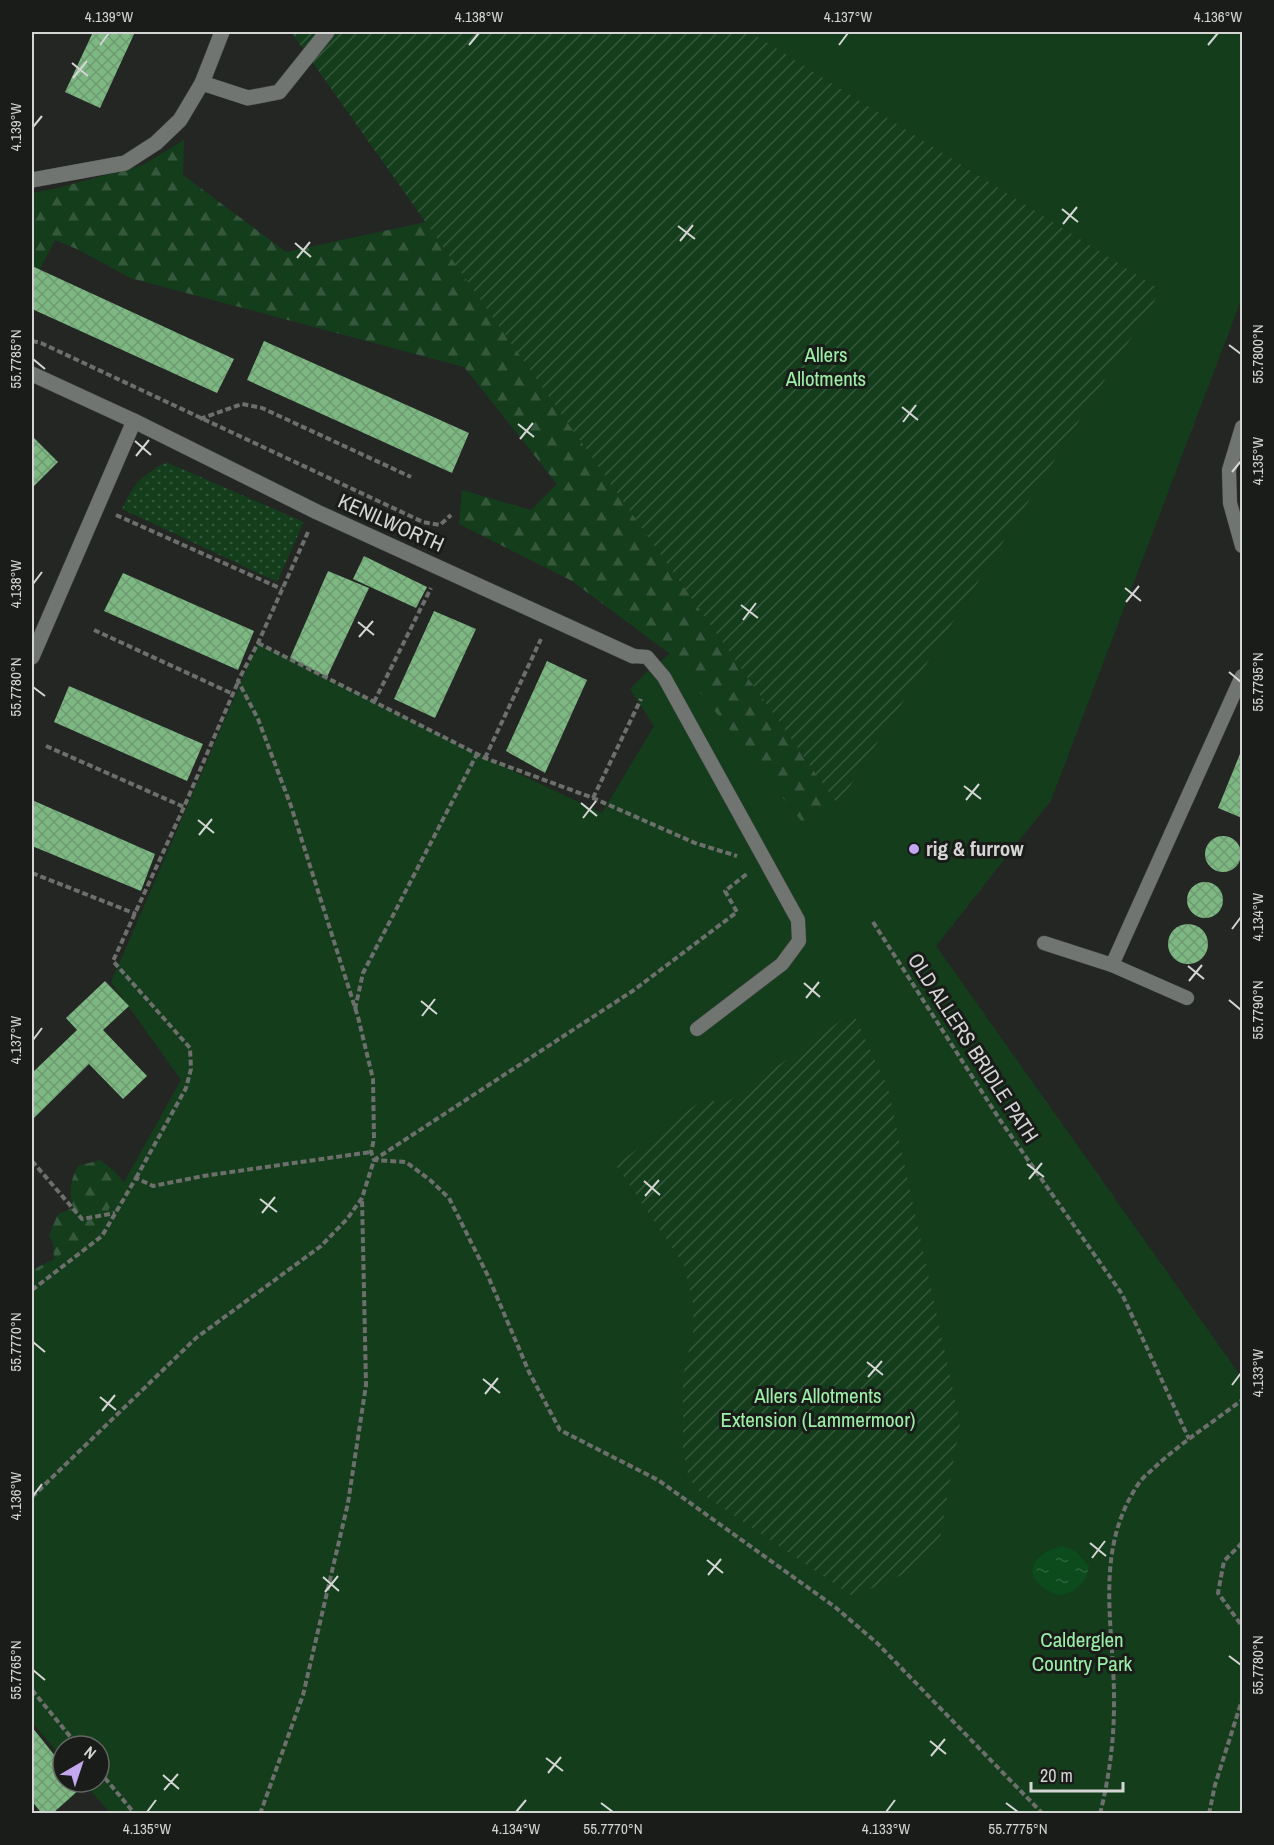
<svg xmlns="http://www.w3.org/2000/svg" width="1274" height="1845" font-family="'Archivo Narrow',sans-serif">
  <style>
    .grass { fill: url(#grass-dots) }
    .forest { fill: url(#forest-firs) }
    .park { fill: #143d1c }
    .garden { fill: url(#garden-furrows) }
    .water { fill: url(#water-ripples) }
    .building { fill: url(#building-cross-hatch) }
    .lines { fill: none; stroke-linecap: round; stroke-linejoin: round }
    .service-casing { stroke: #404241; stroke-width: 15 }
    .minor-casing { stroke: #404241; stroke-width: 16 }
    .path { stroke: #6c6f6c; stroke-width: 4; stroke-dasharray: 6 3; stroke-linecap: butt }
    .service { stroke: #717572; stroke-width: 14 }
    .minor { stroke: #717572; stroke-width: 15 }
    .ticks { fill: none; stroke: #d4d5d4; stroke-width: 2 }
    .poi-dot { fill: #c4a7f1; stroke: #1a1c1a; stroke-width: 2 }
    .labels { text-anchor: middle; stroke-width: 6; stroke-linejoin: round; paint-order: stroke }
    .park-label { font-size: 21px; fill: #9cefa6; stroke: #1a1c1a }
    .street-label { font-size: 21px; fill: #d4d5d4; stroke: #1a1c1a }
    .poi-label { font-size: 21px; font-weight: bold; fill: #d4d5d4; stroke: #1a1c1a; text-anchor: start }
    .neatline { fill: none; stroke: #d4d5d4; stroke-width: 2 }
    .ticks-label { font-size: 15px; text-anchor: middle; fill: #d4d5d4 }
  </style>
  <defs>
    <pattern id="grass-dots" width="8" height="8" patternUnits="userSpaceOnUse" patternTransform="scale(1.5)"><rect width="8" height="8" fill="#143d1c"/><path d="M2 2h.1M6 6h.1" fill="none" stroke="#35583c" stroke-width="1.8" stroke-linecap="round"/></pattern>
    <pattern id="forest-firs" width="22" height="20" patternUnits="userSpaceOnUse" patternTransform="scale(1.5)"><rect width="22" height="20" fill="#143d1c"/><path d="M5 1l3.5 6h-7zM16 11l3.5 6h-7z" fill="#35583c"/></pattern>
    <pattern id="garden-furrows" width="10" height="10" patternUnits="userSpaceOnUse" patternTransform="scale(1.5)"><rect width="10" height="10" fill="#143d1c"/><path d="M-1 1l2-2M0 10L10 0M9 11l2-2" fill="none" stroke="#35583c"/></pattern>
    <pattern id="water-ripples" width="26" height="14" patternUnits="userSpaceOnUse" patternTransform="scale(1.5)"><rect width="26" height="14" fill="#0c4b1c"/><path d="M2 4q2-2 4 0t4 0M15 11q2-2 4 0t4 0" fill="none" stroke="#2e643c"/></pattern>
    <pattern id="building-cross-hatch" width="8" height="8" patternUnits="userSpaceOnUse" patternTransform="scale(1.5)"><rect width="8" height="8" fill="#7db883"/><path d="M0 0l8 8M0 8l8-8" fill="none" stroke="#6e9a72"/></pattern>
  </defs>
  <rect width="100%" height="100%" fill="#232623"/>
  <path class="grass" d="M166,462l138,60 -27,60 -155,-73c12,-27 19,-32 44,-47z"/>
  <g class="forest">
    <polygon points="750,32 1242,32 1242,297 1051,800 936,946 1239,1374 1242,1372 1242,1813 670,654 572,581 459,524 462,490 531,510 557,484 464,367 130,278 79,250 55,240 32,284 32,193 54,189 143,165 184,140 183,175 286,252 426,222 838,805 1161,290"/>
    <path d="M100,1160l13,10 17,19 -98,136v-55l22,-11 -1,-15 -4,-9 9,-21 15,-6c-4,-18 -3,-26 5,-42z"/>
  </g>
  <polygon class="park" points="750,32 1242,32 1242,297 1051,800 936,946 1239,1374 1242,1372 1242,1813 110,1813 83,1782 99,1782 99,1746 63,1746 63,1759 32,1722 32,1276 100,1225 181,1080 111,982 258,643 477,754 602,813 654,726 630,689 649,670 670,654 809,831 838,805 1161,290"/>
  <g class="garden">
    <polygon points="291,32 750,32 1161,290 838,805"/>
    <polygon points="852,1011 888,1088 960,1423 939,1543 917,1568 868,1590 851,1595 701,1493 689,1479 683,1450 683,1376 694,1328 693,1304 684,1265 616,1165 709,1095 719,1108 835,1025"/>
  </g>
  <path class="water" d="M1062,1546l13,5 14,15c-2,16 -14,28 -31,29 -37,-14 -32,-39 4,-49z"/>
  <g class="building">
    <polygon points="93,32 135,32 100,108 65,92"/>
    <polygon points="32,266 234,359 217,393 32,309"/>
    <polygon points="264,341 469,433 452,473 247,380"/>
    <polygon points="32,436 58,462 32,488"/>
    <polygon points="364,556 427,587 416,608 353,579"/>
    <polygon points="328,571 369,588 327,677 290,658"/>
    <polygon points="123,573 254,631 238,670 104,611"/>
    <polygon points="434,611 476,629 435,718 394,699"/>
    <polygon points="547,661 587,680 545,773 506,751"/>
    <polygon points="69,686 203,744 187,781 54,722"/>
    <polygon points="1242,749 1242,818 1218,808"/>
    <polygon points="32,800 155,854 141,891 32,846"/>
    <circle cx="1223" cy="854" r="18"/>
    <circle cx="1205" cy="900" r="18"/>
    <circle cx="1188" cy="944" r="20"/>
    <polygon points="105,981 129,1006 103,1030 147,1076 123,1099 89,1064 32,1120 32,1073 77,1030 66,1018"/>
    <polygon points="32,1727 63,1766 63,1782 76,1782 81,1788 52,1814 42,1814 32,1801"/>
  </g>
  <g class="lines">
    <g class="service-casing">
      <g id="service">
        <polyline points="1242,427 1229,470 1230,503 1242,546"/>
        <polyline points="633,656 647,657 664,677 798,920 799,941 782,964 697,1029"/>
        <polyline points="1044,943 1112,965"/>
        <polyline points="1187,998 1112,965 1242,676"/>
      </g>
    </g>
    <g class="minor-casing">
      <g id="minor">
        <polyline points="202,83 222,32"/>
        <polyline points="32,180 125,163 156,143 180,120 202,83 248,98 279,92 327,32"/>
        <polyline points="32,374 134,421 317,512 633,656"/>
        <polyline points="32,657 134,421"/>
      </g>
    </g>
    <g class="path">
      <polyline points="32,341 41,343 423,522 440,525 451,515"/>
      <polyline points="200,419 242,404 262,408 411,477"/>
      <polyline points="116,515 282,589"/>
      <polyline points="308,532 258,643 238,681 258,719 291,806 358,1017 373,1079 374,1139 371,1152 374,1160 406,1162 430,1180 449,1198 488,1276 529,1372 560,1430 658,1480 835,1607 877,1643 1043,1814"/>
      <polyline points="94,630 233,694"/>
      <polyline points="258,643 485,758 593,798 695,843 737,856"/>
      <polyline points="374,702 431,588"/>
      <polyline points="46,746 184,807"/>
      <polyline points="485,758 541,639"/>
      <polyline points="593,798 641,699"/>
      <polyline points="32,873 136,914"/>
      <polyline points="873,922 1000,1120 1122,1294 1189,1439"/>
      <polyline points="355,1009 363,973 477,754"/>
      <polyline points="32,1161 82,1219 115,1213"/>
      <polyline points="136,1178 186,1088 191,1069 190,1048 113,961 184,807 238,682"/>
      <polyline points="32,1290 102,1236 136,1178 153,1186 203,1176 371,1152"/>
      <polyline points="32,1497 196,1338 321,1246 347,1219 362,1198 374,1160 634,990 737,912 725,891 748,873"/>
      <polyline points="1242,1543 1224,1561 1218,1593 1242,1626"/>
      <polyline points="32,1690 78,1746"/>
      <polyline points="99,1771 135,1814"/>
      <polyline points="260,1814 303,1695 348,1503 366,1385 362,1198"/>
      <path d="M1100,1814c9,-36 14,-72 14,-109 1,-77 -22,-153 25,-222 4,-6 11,-11 16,-16 27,-25 58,-45 87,-67"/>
      <polyline points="1209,1814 1215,1785 1242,1700"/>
    </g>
    <use href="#service" class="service"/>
    <use href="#minor" class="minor"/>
  </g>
  <path class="ticks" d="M100,45l9,-12M469,45l10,-12M839,45l9,-12M1208,45l10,-12M72,63l16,13M73,78l14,-17M33,127l9,-11M1062,209l16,13M1063,224l14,-17M678,226l17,13M680,241l13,-16M295,243l16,14M297,258l13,-16M1229,345l12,9M33,359l12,10M902,407l16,13M903,422l13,-17M518,424l16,13M520,439l13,-16M135,441l16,14M136,456l13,-16M1232,472l9,-11M33,584l9,-12M1125,588l16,13M1126,602l13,-16M741,605l17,13M743,620l13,-17M358,622l16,13M359,637l14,-16M1229,672l12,10M33,687l12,9M964,786l17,13M966,800l13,-16M581,803l16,13M583,818l13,-17M198,820l16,13M199,835l13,-16M1232,929l9,-12M1188,966l16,13M1189,981l13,-16M804,983l16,14M806,998l13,-16M1229,1000l12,10M421,1001l16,13M422,1016l13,-17M33,1040l9,-12M1027,1164l17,13M1029,1179l13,-16M644,1181l16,14M645,1196l14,-16M260,1199l17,13M262,1213l13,-16M33,1342l12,10M867,1362l16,13M868,1377l14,-16M483,1379l17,14M1232,1385l9,-12M485,1394l13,-16M100,1397l16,13M102,1411l13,-16M33,1496l9,-12M1090,1543l16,13M1092,1558l13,-17M707,1560l16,13M708,1575l13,-16M323,1577l16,14M325,1592l13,-16M1229,1656l12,9M33,1670l12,10M930,1741l16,13M931,1756l14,-17M546,1758l17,13M548,1773l13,-16M163,1775l16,14M164,1790l14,-16M601,1803l12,9M1006,1803l12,9M147,1812l9,-12M516,1812l10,-12M886,1812l9,-12"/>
  <circle class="poi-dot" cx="914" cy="849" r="6"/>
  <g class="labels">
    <g class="park-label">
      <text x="826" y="362">Allers<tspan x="826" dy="24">Allotments</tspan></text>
      <text x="818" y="1403">Allers Allotments<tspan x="818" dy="24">Extension (Lammermoor)</tspan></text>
      <text x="1082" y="1647">Calderglen<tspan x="1082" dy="24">Country Park</tspan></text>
    </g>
    <g class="street-label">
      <text transform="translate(391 523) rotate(24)" y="7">KENILWORTH</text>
      <text transform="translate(973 1048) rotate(57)" y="7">OLD ALLERS BRIDLE PATH</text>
    </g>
    <g class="poi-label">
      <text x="926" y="856">rig &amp; furrow</text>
    </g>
  </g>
  <rect width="1274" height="1845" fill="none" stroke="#1a1c1a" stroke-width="66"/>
  <g transform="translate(81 1764) rotate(39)"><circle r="28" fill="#1a1c1a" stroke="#646664" stroke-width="1.5"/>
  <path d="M0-4.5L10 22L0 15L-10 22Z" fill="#c4a7f1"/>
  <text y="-9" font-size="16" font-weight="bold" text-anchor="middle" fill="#d4d5d4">N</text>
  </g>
  <path d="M1031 1782v9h92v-9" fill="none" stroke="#d4d5d4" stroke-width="3"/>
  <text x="1040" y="1782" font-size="18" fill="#d4d5d4" stroke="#1a1c1a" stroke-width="4.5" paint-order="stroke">20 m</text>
  <rect x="33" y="33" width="1208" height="1779" class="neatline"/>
  <g class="ticks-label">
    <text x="109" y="22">4.139°W</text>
    <text x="479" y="22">4.138°W</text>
    <text x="848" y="22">4.137°W</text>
    <text x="1218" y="22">4.136°W</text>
    <text transform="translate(16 127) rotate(-90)" y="5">4.139°W</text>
    <text transform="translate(1258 354) rotate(-90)" y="5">55.7800°N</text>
    <text transform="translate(16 359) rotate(-90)" y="5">55.7785°N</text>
    <text transform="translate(1258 461) rotate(-90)" y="5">4.135°W</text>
    <text transform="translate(16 584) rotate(-90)" y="5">4.138°W</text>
    <text transform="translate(1258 682) rotate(-90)" y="5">55.7795°N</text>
    <text transform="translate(16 687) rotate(-90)" y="5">55.7780°N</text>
    <text transform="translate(1258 917) rotate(-90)" y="5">4.134°W</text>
    <text transform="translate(1258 1010) rotate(-90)" y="5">55.7790°N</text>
    <text transform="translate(16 1040) rotate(-90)" y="5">4.137°W</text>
    <text transform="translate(16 1342) rotate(-90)" y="5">55.7770°N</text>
    <text transform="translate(1258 1373) rotate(-90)" y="5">4.133°W</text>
    <text transform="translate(16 1496) rotate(-90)" y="5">4.136°W</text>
    <text transform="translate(1258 1665) rotate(-90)" y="5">55.7780°N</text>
    <text transform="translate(16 1670) rotate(-90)" y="5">55.7765°N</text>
    <text x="147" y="1834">4.135°W</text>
    <text x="516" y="1834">4.134°W</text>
    <text x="613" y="1834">55.7770°N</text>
    <text x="886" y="1834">4.133°W</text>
    <text x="1018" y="1834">55.7775°N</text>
  </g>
</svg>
